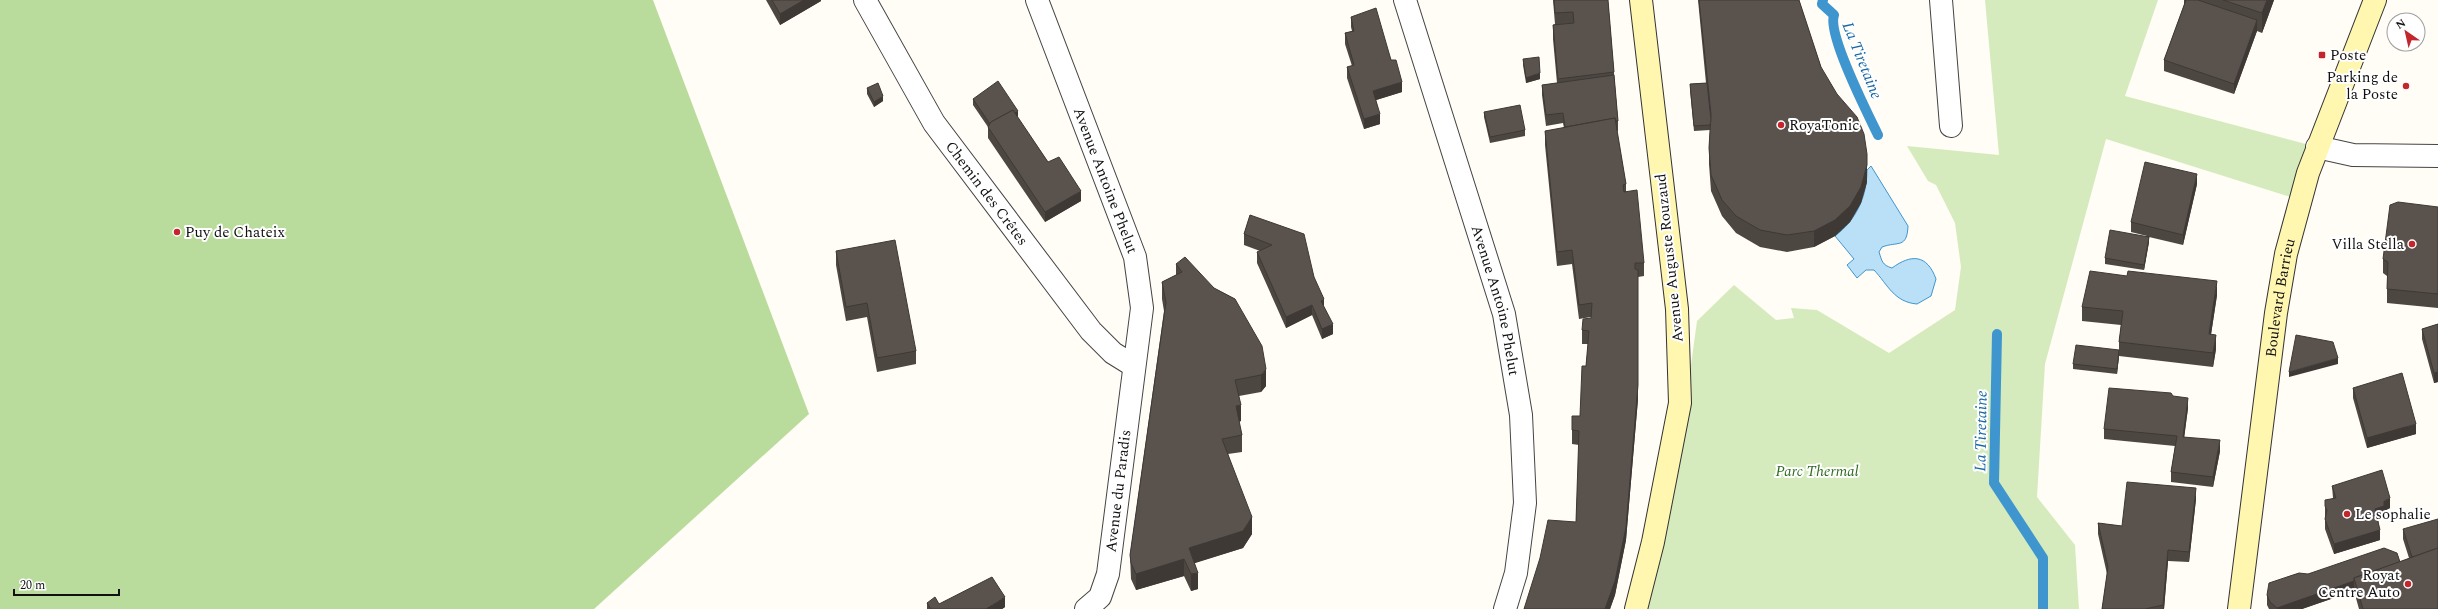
<svg xmlns="http://www.w3.org/2000/svg" width="2438" height="609" font-family="Spectral,serif">
  <style>
    .green { fill: #d5ebbd }
    .forest { fill: #b9dc9c }
    .water { fill: #b9e0f7; stroke: #3f96cf }
    .lines { fill: none; stroke-linecap: round; stroke-linejoin: round }
    .stream { stroke: #3f96cf; stroke-width: 10 }
    .minor-casing { stroke: #444; stroke-width: 24 }
    .secondary-casing { stroke: #333; stroke-width: 24 }
    .minor { stroke: #fff; stroke-width: 22 }
    .secondary { stroke: #fff6b0; stroke-width: 22 }
    .wall { fill: #4d4742 }
    .shaded-wall { fill: #3f3936 }
    .building { fill: #5a524d; stroke: #3f3936 }
    .poi-dot { fill: #c4262e; stroke: #fff; stroke-width: 1.5 }
    .labels { text-anchor: middle; stroke-width: 4; stroke-linejoin: round; paint-order: stroke }
    .poi-label { font-size: 15px; fill: #111; stroke: #fff; text-anchor: start }
    .street-label { font-size: 15px; fill: #111; stroke: #fff }
    .park-label { font-size: 15px; font-style: italic; fill: #2f6b1f; stroke: #fff }
    .water-label { font-size: 16px; font-style: italic; fill: #1768a6; stroke: #fff }
  </style>
  <rect width="100%" height="100%" fill="#fffdf5"/>
  <polygon class="green" points="1985,0 2158,0 2125,96 2317,147 2300,200 2106,139 2045,364 2037,497 2075,545 2079,609 1645,609 1672,505 1697,321 1734,285 1776,320 1794,318 1791,308 1817,310 1889,353 1955,310 1961,267 1955,223 1936,185 1928,181 1907,146 1999,155"/>
  <polygon class="forest" points="0,0 653,0 809,414 594,609 0,609"/>
  <path class="water" d="M1871,166l37,60c-1,23 -10,15 -26,21l-3,5c3,9 3,13 13,16 19,-14 35,-14 44,11l-5,17 -14,8c-23,-2 -29,-19 -43,-34h-8l-9,8 -10,-13 7,-6 -19,-23c21,-16 32,-39 32,-66z"/>
  <g class="lines">
    <g class="stream">
      <path d="M1823,0l-1,4 12,11c-7,19 34,99 44,120"/>
      <polyline points="1997,334 1994,483 2043,558 2043,609"/>
    </g>
    <g class="minor-casing">
      <g id="minor">
        <path id="s1" d="M865,0l69,123 157,208 22,22 21,13"/>
        <path id="s2" d="M1037,0l98,257 7,51 -34,266 -8,23 -14,12"/>
        <path id="s3" d="M1405,0l99,314 17,101 4,88 -9,70 -11,36"/>
        <polyline points="1941,0 1951,126"/>
        <polyline points="2317,147 2353,155 2438,156"/>
      </g>
    </g>
    <g class="secondary-casing">
      <g id="secondary">
        <polyline points="1636,609 1653,542 1680,403 1677,309 1641,0"/>
        <path id="s4" d="M2239,609l37,-296 10,-59 22,-81 67,-173"/>
      </g>
    </g>
    <use href="#minor" class="minor"/>
    <use href="#secondary" class="secondary"/>
  </g>
  <g class="wall">
    <polygon points="766,0 821,0 821,1 780,25"/>
    <polygon points="1553,0 1608,0 1618,121 1618,131 1617,131 1626,184 1626,192 1644,263 1644,276 1638,277 1638,399 1626,540 1615,595 1610,609 1524,609 1576,522 1579,445 1572,444 1572,430 1580,416 1586,366 1588,344 1582,344 1582,330 1591,318 1591,317 1579,319 1572,264 1557,266 1545,145 1545,131 1564,128 1563,123 1546,126 1542,95 1542,85 1557,83 1553,39 1553,25 1555,24"/>
    <polygon points="1698,0 1799,0 1821,67 1867,182 1861,203 1850,222 1835,236 1814,247 1787,252 1760,247 1736,233 1722,216 1711,191 1709,164 1709,148 1710,130 1694,131 1690,90 1690,84 1706,83"/>
    <polygon points="2184,0 2274,0 2262,33 2257,31 2234,94 2164,71 2164,60 2184,5"/>
    <polygon points="1351,17 1391,60 1402,92 1376,100 1380,124 1364,129 1347,78 1347,67 1352,66 1345,44 1345,33 1352,31 1351,27"/>
    <polygon points="1523,59 1540,79 1526,83 1523,65"/>
    <polygon points="867,88 883,101 874,107 867,94"/>
    <polygon points="973,99 1018,116 1017,117 1048,162 1081,201 1045,222 988,138 988,127 973,105"/>
    <polygon points="1484,112 1525,130 1525,136 1490,143 1484,117"/>
    <polygon points="2197,184 2183,245 2149,237 2149,242 2144,270 2105,264 2105,258 2147,236 2131,232 2131,222"/>
    <polygon points="2438,207 2438,308 2387,303 2387,276 2383,273 2383,259"/>
    <polygon points="1250,215 1314,277 1333,334 1322,339 1312,315 1286,328 1257,263 1257,252 1260,251 1244,245 1244,234"/>
    <polygon points="836,251 916,351 916,364 877,372 867,317 846,321 836,265"/>
    <polygon points="1176,264 1214,288 1235,299 1266,386 1261,392 1239,396 1241,421 1239,422 1242,435 1242,452 1228,454 1252,534 1243,548 1194,563 1198,589 1191,591 1184,576 1136,590 1131,579 1130,555 1164,311 1162,299 1162,282 1176,275"/>
    <polygon points="2217,295 2211,334 2216,349 2213,367 2119,356 2117,374 2073,369 2073,364 2119,350 2119,342 2121,325 2082,321 2082,307"/>
    <polygon points="2438,324 2438,382 2434,383 2422,339 2422,329"/>
    <polygon points="2353,388 2416,434 2367,448 2353,398"/>
    <polygon points="2173,396 2188,408 2184,437 2220,451 2213,487 2171,482 2171,472 2175,446 2104,439 2104,429"/>
    <polygon points="2332,486 2390,508 2384,511 2384,517 2378,518 2380,540 2334,554 2325,529 2325,506 2333,498"/>
    <polygon points="2196,499 2189,562 2168,561 2164,609 2102,609 2107,574 2098,534 2098,523 2122,526"/>
    <polygon points="2403,529 2438,609 2359,609 2354,591 2302,609 2269,609 2267,605 2267,595 2308,574 2400,562 2409,558 2403,539"/>
    <polygon points="927,603 939,604 1005,607 1002,609 927,609"/>
  </g>
  <g class="shaded-wall">
    <polygon points="804,0 821,0 821,1 780,25 780,14"/>
    <polygon points="2267,0 2274,0 2262,33 2262,13"/>
    <polygon points="2257,20 2257,31 2234,94 2234,84"/>
    <polygon points="1540,73 1540,79 1526,83 1526,78"/>
    <polygon points="1402,82 1402,92 1373,101 1373,91"/>
    <polygon points="883,96 883,101 874,107 874,102"/>
    <polygon points="1018,111 1018,116 991,132 991,127"/>
    <polygon points="1380,114 1380,124 1364,129 1364,119"/>
    <polygon points="1867,154 1867,182 1861,203 1850,222 1835,236 1814,247 1814,231"/>
    <polygon points="2197,174 2197,184 2183,245 2183,235"/>
    <polygon points="1081,191 1081,201 1045,222 1045,212"/>
    <polygon points="2149,237 2149,242 2144,270 2144,265"/>
    <polygon points="2217,281 2217,295 2209,348 2209,334"/>
    <polygon points="1324,299 1324,309 1321,301"/>
    <polygon points="1312,305 1312,315 1286,328 1286,317"/>
    <polygon points="1333,324 1333,334 1322,339 1322,329"/>
    <polygon points="2216,335 2216,349 2213,367 2213,353"/>
    <polygon points="2119,350 2119,356 2117,374 2117,369"/>
    <polygon points="2338,358 2338,364 2289,377 2289,372"/>
    <polygon points="1266,369 1266,386 1261,392 1261,375"/>
    <polygon points="2438,372 2438,382 2434,383 2434,373"/>
    <polygon points="1638,385 1638,399 1626,540 1615,595 1610,609 1605,609"/>
    <polygon points="2188,398 2188,408 2183,447 2183,437"/>
    <polygon points="1241,405 1241,421 1236,422 1236,406"/>
    <polygon points="2416,424 2416,434 2367,448 2367,438"/>
    <polygon points="2220,440 2220,451 2213,487 2213,477"/>
    <polygon points="2196,488 2196,499 2189,562 2189,552"/>
    <polygon points="2390,498 2390,508 2384,511 2384,517 2375,519 2375,509 2384,501"/>
    <polygon points="1252,517 1252,534 1243,548 1189,565 1189,548"/>
    <polygon points="2380,530 2380,540 2334,554 2334,544"/>
    <polygon points="2168,550 2168,561 2164,609 2163,609"/>
    <polygon points="1184,559 1184,576 1136,590 1136,574"/>
    <polygon points="1198,573 1198,589 1191,591 1191,574"/>
    <polygon points="2354,581 2354,591 2302,609 2277,609 2277,608"/>
    <polygon points="1005,597 1005,607 1002,609 986,609"/>
  </g>
  <g class="building">
    <polygon points="772,0 804,0 780,14"/>
    <polygon points="1554,0 1608,0 1614,72 1558,79 1553,25 1574,23 1573,12 1555,13"/>
    <polygon points="1699,0 1799,0 1821,67 1837,94 1857,117 1864,134 1867,154 1867,165 1861,187 1850,206 1835,220 1814,231 1787,235 1760,230 1736,216 1722,200 1711,175 1709,148 1711,114"/>
    <polygon points="2186,0 2198,0 2257,20 2234,84 2164,60"/>
    <polygon points="2223,0 2267,0 2262,13"/>
    <polygon points="1376,8 1391,60 1396,60 1402,82 1373,91 1380,114 1364,119 1347,67 1354,65 1345,33 1354,31 1351,17"/>
    <polygon points="1539,57 1540,73 1526,78 1523,59"/>
    <polygon points="1614,75 1618,121 1616,121 1615,118 1565,127 1563,113 1546,115 1542,85"/>
    <polygon points="998,81 1018,111 1015,113 1013,110 991,122 990,124 973,99"/>
    <polygon points="878,83 883,96 874,102 867,88"/>
    <polygon points="1707,83 1711,120 1710,125 1694,126 1690,84"/>
    <polygon points="1520,105 1525,130 1490,137 1484,112"/>
    <polygon points="1013,110 1048,162 1059,157 1081,191 1045,212 988,127 991,122"/>
    <polygon points="1615,118 1626,184 1623,185 1624,192 1637,190 1644,263 1635,263 1635,269 1638,270 1638,385 1626,527 1615,581 1605,609 1524,609 1540,558 1548,520 1576,522 1579,431 1572,430 1572,416 1580,416 1582,366 1586,366 1589,331 1582,330 1583,319 1591,318 1592,303 1579,305 1572,250 1557,252 1545,131"/>
    <polygon points="2145,162 2197,174 2183,235 2131,222"/>
    <polygon points="2398,202 2438,207 2438,294 2387,289 2388,262 2383,259 2390,205"/>
    <polygon points="1250,215 1304,234 1314,277 1324,299 1321,301 1333,324 1322,329 1312,305 1286,317 1257,252 1272,245 1244,234"/>
    <polygon points="2110,230 2149,237 2144,265 2105,258"/>
    <polygon points="895,240 916,351 877,358 867,303 846,307 836,251"/>
    <polygon points="1185,257 1214,288 1235,299 1262,346 1266,369 1261,375 1235,380 1241,405 1236,406 1242,435 1222,439 1252,517 1243,531 1189,548 1198,573 1191,574 1184,559 1136,574 1131,563 1130,555 1166,302 1162,282 1182,272 1176,264"/>
    <polygon points="2090,271 2127,276 2128,271 2217,281 2209,334 2216,335 2213,353 2119,342 2123,311 2082,307"/>
    <polygon points="2438,324 2438,372 2434,373 2422,329"/>
    <polygon points="2296,335 2333,342 2338,358 2289,372"/>
    <polygon points="2076,345 2119,350 2117,369 2073,364"/>
    <polygon points="2402,373 2416,424 2367,438 2353,388"/>
    <polygon points="2109,388 2171,393 2173,396 2188,398 2183,437 2220,440 2213,477 2171,472 2177,436 2104,429"/>
    <polygon points="2382,470 2390,498 2384,501 2384,506 2375,509 2380,530 2334,544 2325,519 2327,510 2325,506 2325,500 2336,498 2332,486"/>
    <polygon points="2127,482 2196,488 2189,552 2168,550 2163,605 2145,609 2102,609 2108,567 2098,523 2122,526"/>
    <polygon points="2438,519 2438,548 2412,557 2403,529"/>
    <polygon points="2384,548 2397,553 2400,562 2354,578 2354,581 2277,608 2270,602 2267,595 2269,583 2299,573 2308,574"/>
    <polygon points="2438,548 2438,609 2363,609 2354,578"/>
    <polygon points="992,577 1005,597 986,609 931,609 927,603 935,597 939,604"/>
  </g>
  <g class="poi-dot">
    <rect x="2318" y="51" width="8" height="8" rx="2"/>
    <circle cx="2406" cy="86" r="4"/>
    <circle cx="1781" cy="125" r="4"/>
    <circle cx="177" cy="232" r="4"/>
    <circle cx="2412" cy="244" r="4"/>
    <circle cx="2347" cy="514" r="4"/>
    <circle cx="2408" cy="584" r="4"/>
  </g>
  <g class="labels">
    <g class="poi-label">
      <text x="2330" y="60">Poste</text>
      <text x="2398" y="82" text-anchor="end">Parking de<tspan x="2398" dy="17">la Poste</tspan></text>
      <text x="1789" y="130">RoyaTonic</text>
      <text x="185" y="237">Puy de Chateix</text>
      <text x="2404" y="249" text-anchor="end">Villa Stella</text>
      <text x="2355" y="519">Le sophalie</text>
      <text x="2400" y="580" text-anchor="end">Royat<tspan x="2400" dy="17">Centre Auto</tspan></text>
    </g>
    <g class="street-label">
      <text dy="5" stroke="none"><textPath href="#s2" startOffset="193">Avenue Antoine Phelut</textPath></text>
      <text dy="5" stroke="none"><textPath href="#s1" startOffset="229">Chemin des Crêtes</textPath></text>
      <text transform="translate(1669 258) rotate(-96)" y="5">Avenue Auguste Rouzaud</text>
      <text dy="5" stroke="none"><textPath href="#s4" startOffset="314">Boulevard Barrieu</textPath></text>
      <text dy="5" stroke="none"><textPath href="#s3" startOffset="314">Avenue Antoine Phelut</textPath></text>
      <text transform="translate(1118 491) rotate(-83)" y="5">Avenue du Paradis</text>
    </g>
    <g class="park-label">
      <text x="1817" y="476">Parc Thermal</text>
    </g>
    <g class="water-label">
      <text transform="translate(1863 60) rotate(68)" y="6">La Tiretaine</text>
      <text transform="translate(1980 431) rotate(-89)" y="6">La Tiretaine</text>
    </g>
  </g>
  <g transform="translate(2406 32) rotate(326)"><circle r="19" fill="#ffffff" stroke="#a0a0a0"/>
  <path d="M0-3L7 15L0 10L-7 15Z" fill="#c4262e"/>
  <text y="-6" font-size="11" font-weight="bold" text-anchor="middle" fill="#111111">N</text>
  </g>
  <path d="M14 589v6h105v-6" fill="none" stroke="#111111" stroke-width="2"/>
  <text x="20" y="589" font-size="12" fill="#111111" stroke="#ffffff" stroke-width="3" paint-order="stroke">20 m</text>
</svg>
